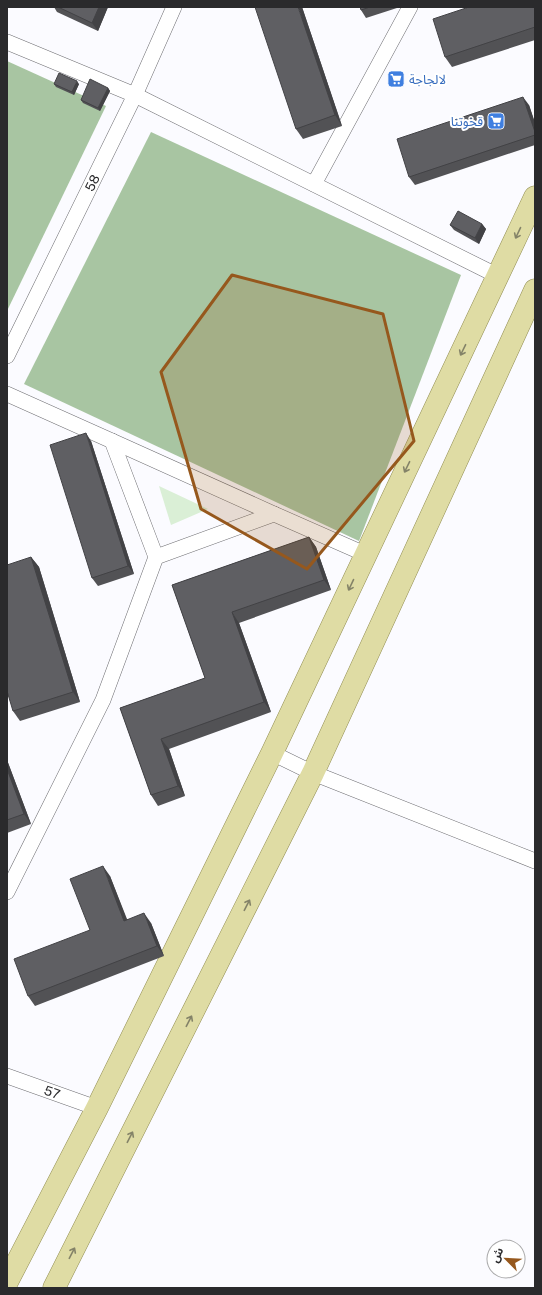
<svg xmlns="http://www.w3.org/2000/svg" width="542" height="1295" font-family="'Public Sans','Noto Sans Arabic',sans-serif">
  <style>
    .green { fill: #daefd6 }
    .forest { fill: #a8c5a2 }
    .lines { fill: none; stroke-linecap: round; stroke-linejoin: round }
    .street-casing { stroke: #6f6f73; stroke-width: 16 }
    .primary-casing { stroke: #928e53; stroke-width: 23 }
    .street { stroke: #fff; stroke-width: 15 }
    .primary { stroke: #dfdca4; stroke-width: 22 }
    .wall { fill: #525255 }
    .shaded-wall { fill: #424245 }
    .building { fill: #5f5f63; stroke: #424245 }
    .oneway { stroke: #848368 }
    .marked { fill: #96581d; fill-opacity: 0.2; stroke: #96581d; stroke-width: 3; stroke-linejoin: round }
    .labels { text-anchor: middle; stroke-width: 4; stroke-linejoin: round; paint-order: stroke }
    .shop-label { font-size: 13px; fill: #366cbe; stroke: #fff; text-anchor: start }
    .street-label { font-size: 13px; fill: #2a2a2c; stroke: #fff }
  </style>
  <rect width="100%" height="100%" fill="#fbfbff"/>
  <polygon class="green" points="159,486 208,509 171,525"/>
  <g class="forest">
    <polygon points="7,61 106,106 7,311"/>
    <polygon points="151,132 461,275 359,541 24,384"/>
  </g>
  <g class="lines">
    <g class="street-casing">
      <g id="street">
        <polyline points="7,42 135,95 498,276"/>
        <polyline points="314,184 410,7"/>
        <path id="s1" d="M7,356l128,-261 39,-88"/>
        <polyline points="7,394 112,441 156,557 103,700 7,892"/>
        <polyline points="112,441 274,514"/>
        <polyline points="156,557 274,514 365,554"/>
        <polyline points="272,753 313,773 535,861"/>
        <path id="s2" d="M7,1076l90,32"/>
      </g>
    </g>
    <g class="primary-casing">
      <g id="primary">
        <polyline points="7,1282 97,1108 272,753 535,197"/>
        <polyline points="54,1288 313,773 535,290"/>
      </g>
    </g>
    <use href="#street" class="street"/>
    <use href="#primary" class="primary"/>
  </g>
  <g class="wall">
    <polygon points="54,7 108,7 98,31 57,12"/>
    <polygon points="302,7 342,126 303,139 296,129"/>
    <polygon points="360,7 400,7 366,18 361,10"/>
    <polygon points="535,7 535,40 452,67 445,57"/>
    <polygon points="54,84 79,84 74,95 56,87"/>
    <polygon points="108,88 110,91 100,111 83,103 81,100"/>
    <polygon points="529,105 535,123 535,145 415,185 409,177"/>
    <polygon points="482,224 486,229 479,244 454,230 450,225"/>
    <polygon points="91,441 134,574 98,586 92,578"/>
    <polygon points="309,537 316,547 331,590 239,623 271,712 169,749 185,796 158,806 151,795 120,708 205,678 172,585"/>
    <polygon points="31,557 39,567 80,702 20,721 13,711"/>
    <polygon points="7,760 31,824 7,833"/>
    <polygon points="110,876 127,919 151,923 164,956 35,1006 28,996 90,930"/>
  </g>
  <g class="shaded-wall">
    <polygon points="99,7 108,7 98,31 92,23"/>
    <polygon points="298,7 302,7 342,126 335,115"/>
    <polygon points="77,81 79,84 74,95 72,92"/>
    <polygon points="108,88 110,91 100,111 98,108"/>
    <polygon points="523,97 529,105 535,123 535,132"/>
    <polygon points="482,224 486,229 479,244 475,238"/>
    <polygon points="86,433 91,441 134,574 128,566"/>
    <polygon points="309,537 316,547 331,590 324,580"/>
    <polygon points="31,557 39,567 80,702 73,692"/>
    <polygon points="232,612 239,623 271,712 264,702"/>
    <polygon points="161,739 169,749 185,796 178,786"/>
    <polygon points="7,760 31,824 24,814 7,769"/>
    <polygon points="103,866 110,876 131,931 124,921"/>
    <polygon points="144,913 151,923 164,956 157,946"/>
  </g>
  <g class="building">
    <polygon points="58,7 99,7 92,23"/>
    <polygon points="255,7 298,7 335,115 296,129"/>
    <polygon points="360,7 370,7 361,10"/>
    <polygon points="469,7 535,7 535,27 445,57 433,19"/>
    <polygon points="59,73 77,81 72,92 54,84"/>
    <polygon points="90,79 108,88 98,108 81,100"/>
    <polygon points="523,97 535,132 535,135 409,177 397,139"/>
    <polygon points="458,211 482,224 475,238 450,225"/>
    <polygon points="86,433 128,566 92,578 50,445"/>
    <polygon points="309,537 324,580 232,612 264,702 161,739 178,786 151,795 120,708 205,678 172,585"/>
    <polygon points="31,557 73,692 13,711 7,691 7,565"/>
    <polygon points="7,769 24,814 7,820"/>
    <polygon points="103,866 124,921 144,913 157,946 28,996 14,959 90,930 70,879"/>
  </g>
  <defs><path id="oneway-shaft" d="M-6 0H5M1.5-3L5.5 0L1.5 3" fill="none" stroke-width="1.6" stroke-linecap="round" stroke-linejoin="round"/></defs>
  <g class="oneway">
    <use href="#oneway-shaft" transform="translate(518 233) rotate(115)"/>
    <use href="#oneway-shaft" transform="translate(463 350) rotate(116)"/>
    <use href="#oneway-shaft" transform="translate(407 467) rotate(116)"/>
    <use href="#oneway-shaft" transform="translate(351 585) rotate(115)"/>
    <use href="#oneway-shaft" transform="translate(247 905) rotate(-63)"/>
    <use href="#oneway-shaft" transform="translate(189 1021) rotate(-63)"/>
    <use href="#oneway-shaft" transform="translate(130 1137) rotate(-63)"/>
    <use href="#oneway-shaft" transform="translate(72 1253) rotate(-63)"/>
  </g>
  <path class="marked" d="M232,275l151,39 31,127 -107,128 -106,-60 -40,-137z"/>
  <defs>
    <g id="supermarket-square" transform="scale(0.9)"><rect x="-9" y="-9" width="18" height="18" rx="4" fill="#3f7fe0" stroke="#fff"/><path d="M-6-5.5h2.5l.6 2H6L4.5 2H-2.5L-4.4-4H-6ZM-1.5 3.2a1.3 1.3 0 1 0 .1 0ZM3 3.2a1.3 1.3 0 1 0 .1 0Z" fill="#fff"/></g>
  </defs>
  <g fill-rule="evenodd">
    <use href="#supermarket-square" x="396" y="79"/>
    <use href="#supermarket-square" x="496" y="121"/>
  </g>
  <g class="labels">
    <g class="shop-label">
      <text x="409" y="84">لالجاجة</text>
      <text x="483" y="126" text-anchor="end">قخوتنا</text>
    </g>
    <g class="street-label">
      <text dy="5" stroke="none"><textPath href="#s1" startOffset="193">58</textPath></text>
      <text dy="5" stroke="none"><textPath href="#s2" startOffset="48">57</textPath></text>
    </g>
  </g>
  <rect width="542" height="1295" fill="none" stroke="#2a2a2c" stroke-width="16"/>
  <g transform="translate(506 1259) rotate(294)"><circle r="19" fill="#ffffff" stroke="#aaaaab"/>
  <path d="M0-3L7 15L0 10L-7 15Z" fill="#96581d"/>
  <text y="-6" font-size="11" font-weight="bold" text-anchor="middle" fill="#2a2a2c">ش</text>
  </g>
</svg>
